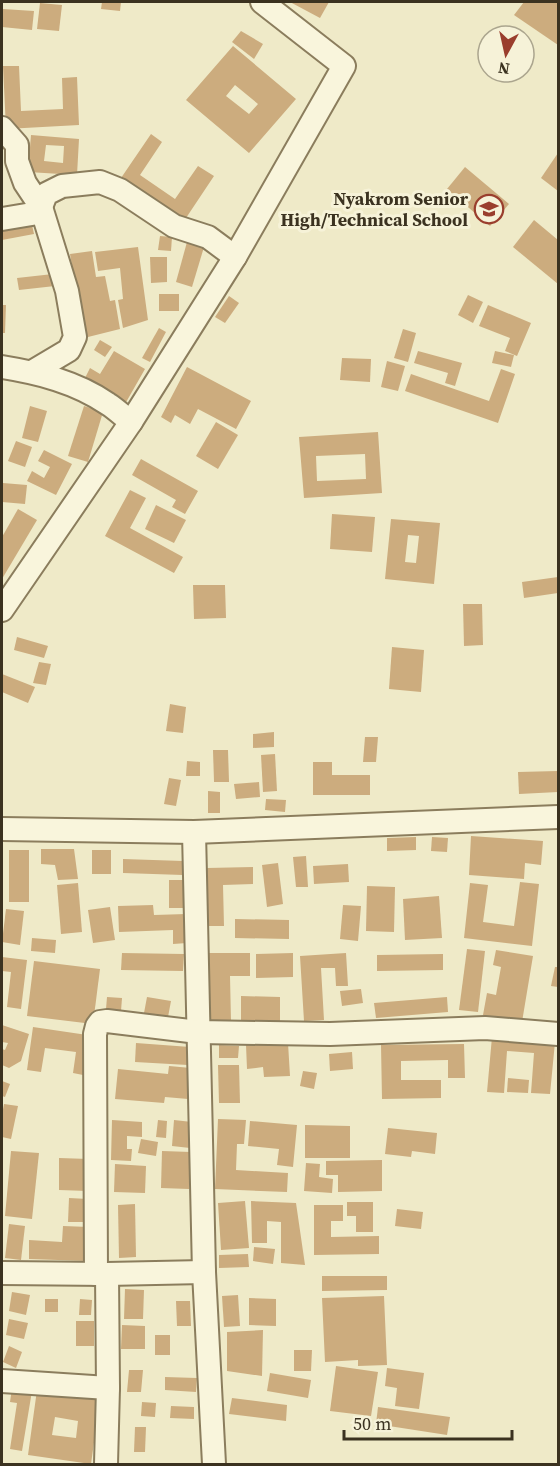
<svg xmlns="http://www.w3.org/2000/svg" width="560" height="1466" font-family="'Source Serif 4',serif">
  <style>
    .building { fill: #ccac7e; fill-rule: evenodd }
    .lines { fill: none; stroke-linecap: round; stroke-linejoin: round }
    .minor-casing { stroke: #8b7d5d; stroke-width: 26 }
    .minor { stroke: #f9f5dc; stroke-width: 22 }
    .labels { text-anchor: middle; stroke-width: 6; stroke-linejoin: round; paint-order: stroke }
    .poi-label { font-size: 18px; font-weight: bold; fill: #3b3220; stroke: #f6f2d8; text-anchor: end }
  </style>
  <rect width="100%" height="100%" fill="#efeac8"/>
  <g class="building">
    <polygon points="102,2 121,2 120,11 101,9"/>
    <polygon points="290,2 329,2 320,18"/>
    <polygon points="524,2 558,2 558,45 514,15"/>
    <polygon points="40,3 62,5 59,31 37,29"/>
    <polygon points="3,9 34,11 32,30 2,27"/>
    <polygon points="241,31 263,44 254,59 232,42"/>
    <path d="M233,46l63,53 -47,54 -63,-53zM235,85l23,19 -9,10 -23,-18z"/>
    <polygon points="3,66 19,66 21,111 63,109 62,78 77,77 79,125 6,129"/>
    <polygon points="151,134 162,142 140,175 175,199 198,166 214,176 184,221 121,178"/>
    <path d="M31,135l48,4 -2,36 -49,-3zM46,145l18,1 -1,17 -19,-2z"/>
    <polygon points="558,153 558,191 541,178"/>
    <polygon points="465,167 509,204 490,226 447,189"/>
    <polygon points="31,220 34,234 2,240 2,225"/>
    <polygon points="534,220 558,240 558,284 513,247"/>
    <polygon points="160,236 172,237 171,251 158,250"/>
    <polygon points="187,242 204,247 192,287 176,282"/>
    <polygon points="138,247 148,320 123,328 118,300 123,299 120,268 98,271 95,252"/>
    <polygon points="92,251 96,277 105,276 110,301 115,300 120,329 84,338 70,254"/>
    <polygon points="150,257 167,257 167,282 151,283"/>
    <polygon points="53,274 55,286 19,290 17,278"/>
    <rect x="159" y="294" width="20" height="17"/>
    <polygon points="468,295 483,302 473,323 458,315"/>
    <polygon points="229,296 239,303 225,323 215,317"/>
    <polygon points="2,305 6,305 5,333 2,333"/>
    <polygon points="488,305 531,323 517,356 505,351 510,338 479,326"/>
    <polygon points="159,328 166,332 150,362 142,358"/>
    <polygon points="403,329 416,333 408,362 394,358"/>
    <polygon points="100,340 112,347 105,357 94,350"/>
    <polygon points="114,351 145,369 125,404 84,380 90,368 100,374"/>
    <polygon points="418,351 462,363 455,386 445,383 448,373 414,363"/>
    <polygon points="495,351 514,355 511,367 492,363"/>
    <polygon points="342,358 371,359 370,382 340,380"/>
    <polygon points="387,361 405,366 398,391 381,387"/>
    <polygon points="187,367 251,401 236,429 198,409 190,424 175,415 171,423 161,417"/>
    <polygon points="501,369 515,374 498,423 405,391 411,374 489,401"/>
    <polygon points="30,406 47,411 38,442 22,438"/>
    <polygon points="84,406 103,412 88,462 68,456"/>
    <polygon points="216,422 238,435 218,469 196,456"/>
    <path d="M378,432l4,61 -78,5 -5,-61zM365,454l1,25 -49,2 -1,-25z"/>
    <polygon points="16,441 32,447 25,467 8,461"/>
    <polygon points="44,450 72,464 56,495 27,481 32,471 44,478 50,467 38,461"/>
    <polygon points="141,459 198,491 185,514 172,507 176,500 132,475"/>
    <polygon points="3,483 27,485 25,504 2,502"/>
    <polygon points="130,490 146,498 130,528 183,557 174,573 105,536"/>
    <polygon points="156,505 186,520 174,543 145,529"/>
    <polygon points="18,509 37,520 2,579 2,537"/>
    <polygon points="332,514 375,517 372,552 330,549"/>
    <path d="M391,519l49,4 -6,61 -49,-5zM408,535l11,1 -3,27 -11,-1z"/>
    <polygon points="558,577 558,593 524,598 522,582"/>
    <polygon points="193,585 225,585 226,618 194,619"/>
    <polygon points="463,604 482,604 483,645 464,646"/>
    <polygon points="17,637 48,646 44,658 14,650"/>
    <polygon points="392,647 424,650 421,692 389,689"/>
    <polygon points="39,662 51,664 46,685 33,683"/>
    <polygon points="2,674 35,687 28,703 2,692"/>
    <polygon points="170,704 186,707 183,733 166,731"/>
    <polygon points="274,732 274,747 253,748 253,734"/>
    <polygon points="365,737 378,737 376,762 363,762"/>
    <polygon points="213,750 228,750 229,782 214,782"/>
    <polygon points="275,754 277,791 263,792 261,755"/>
    <polygon points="187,761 200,762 200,776 186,776"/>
    <polygon points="313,762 332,762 332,775 370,775 370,795 313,795"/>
    <polygon points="558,771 558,792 519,794 518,772"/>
    <polygon points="169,778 181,780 176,806 164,804"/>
    <polygon points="259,782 260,797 236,799 234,784"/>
    <polygon points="208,791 220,792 220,813 208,813"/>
    <polygon points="266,799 286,800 285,812 265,810"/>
    <polygon points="471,836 543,841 541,865 525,863 524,879 469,875"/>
    <polygon points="416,837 416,850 387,851 387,838"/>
    <polygon points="432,837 448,838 447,852 431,851"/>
    <polygon points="41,849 74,849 78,879 58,880 55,865 41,864"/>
    <rect x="9" y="850" width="20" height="52"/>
    <rect x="92" y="850" width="19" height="24"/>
    <polygon points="306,856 308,887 296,887 293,857"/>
    <polygon points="123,859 183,861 183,875 123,873"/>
    <polygon points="278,863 283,904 267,907 262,865"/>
    <polygon points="348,864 349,882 314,884 313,866"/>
    <polygon points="253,867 253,884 223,885 224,926 208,926 207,868"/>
    <rect x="169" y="880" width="14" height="28"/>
    <polygon points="520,882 539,884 532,946 464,938 470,883 488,885 483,922 514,926"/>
    <polygon points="78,883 82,932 61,934 57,885"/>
    <polygon points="367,886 395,887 394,932 366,931"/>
    <polygon points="439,896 442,938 405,940 403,899"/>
    <polygon points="153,905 154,915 186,914 187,943 173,944 173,930 119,932 118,906"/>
    <polygon points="343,905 361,906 358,941 340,939"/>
    <polygon points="110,907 115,940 93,943 88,910"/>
    <polygon points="6,909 24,911 20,945 2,942"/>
    <polygon points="235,919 289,920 289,939 235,938"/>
    <polygon points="32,938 56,940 55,953 31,951"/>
    <polygon points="467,949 485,951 478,1012 459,1010"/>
    <polygon points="496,950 533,956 522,1022 483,1015 487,993 496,995 501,967 493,965"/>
    <polygon points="122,953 184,954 183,971 121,970"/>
    <polygon points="207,953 250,953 250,976 230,976 231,1021 208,1021"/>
    <polygon points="293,953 293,977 256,978 256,954"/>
    <polygon points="346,953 348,986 336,986 335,968 321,968 324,1020 304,1021 300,956"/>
    <polygon points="443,954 443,970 377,971 377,955"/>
    <polygon points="2,957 27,960 21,1009 7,1007 11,972 2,971"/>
    <polygon points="34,961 100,969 93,1024 27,1016"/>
    <polygon points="555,967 558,967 558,987 551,986"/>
    <polygon points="361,989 363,1003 342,1006 340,991"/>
    <polygon points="241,996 280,997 280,1022 241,1022"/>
    <polygon points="107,997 122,998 121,1011 106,1009"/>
    <polygon points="147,997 171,1001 168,1017 144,1013"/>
    <polygon points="447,997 448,1012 376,1018 374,1003"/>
    <polygon points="2,1025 29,1034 21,1061 9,1068 2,1065 2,1049 5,1050 8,1043 2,1042"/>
    <polygon points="33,1027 94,1036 88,1076 73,1073 76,1052 45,1048 41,1072 27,1070"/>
    <polygon points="492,1037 555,1042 550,1094 531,1093 534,1053 507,1051 504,1093 487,1092"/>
    <polygon points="136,1043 190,1047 188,1065 135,1062"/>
    <polygon points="288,1043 290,1076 264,1077 263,1067 247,1069 246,1045"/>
    <polygon points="464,1044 465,1078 448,1078 448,1060 401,1061 401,1080 441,1080 441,1098 382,1099 381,1045"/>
    <polygon points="219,1045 239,1046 238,1058 219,1058"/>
    <polygon points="352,1052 353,1069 330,1071 329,1054"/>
    <polygon points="218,1065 239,1065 240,1103 219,1103"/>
    <polygon points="169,1066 191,1068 188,1099 165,1097 164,1103 115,1099 118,1069 168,1074"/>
    <polygon points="303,1071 317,1073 314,1089 300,1086"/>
    <polygon points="508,1078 529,1080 528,1093 507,1092"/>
    <polygon points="2,1081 10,1084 5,1097 2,1096"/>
    <polygon points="4,1104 18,1106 11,1139 2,1137 2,1115"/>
    <polygon points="218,1119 246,1120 244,1144 237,1144 236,1170 288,1173 287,1192 215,1189"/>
    <polygon points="112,1120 142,1122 142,1137 127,1136 127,1149 132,1149 131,1161 111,1160"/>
    <polygon points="158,1120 167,1121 166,1138 156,1137"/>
    <polygon points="174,1120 192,1122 190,1148 172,1146"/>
    <polygon points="250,1121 297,1125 293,1167 277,1165 279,1149 248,1146"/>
    <polygon points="305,1125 350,1126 350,1158 305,1158"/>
    <polygon points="388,1128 437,1133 435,1154 412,1151 411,1157 385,1154"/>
    <polygon points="141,1139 158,1142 156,1156 138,1153"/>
    <polygon points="11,1151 39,1153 32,1219 5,1216"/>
    <polygon points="162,1151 191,1152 189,1189 161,1188"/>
    <polygon points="59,1158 89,1159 88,1191 59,1190"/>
    <polygon points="382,1160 382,1191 338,1192 338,1175 326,1175 326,1161"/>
    <polygon points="306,1163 320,1164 319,1177 333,1179 332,1193 304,1191"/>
    <polygon points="115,1164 146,1166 145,1193 114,1192"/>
    <polygon points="69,1198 88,1199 88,1222 68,1222"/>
    <polygon points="245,1201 249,1248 221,1250 218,1203"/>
    <polygon points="251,1201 296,1203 305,1265 281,1263 281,1222 267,1221 267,1243 252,1243"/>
    <polygon points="347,1202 373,1202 373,1232 356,1232 356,1216 347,1216"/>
    <polygon points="135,1204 136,1257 119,1258 118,1205"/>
    <polygon points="314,1205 343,1205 343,1221 331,1221 331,1237 379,1236 379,1254 314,1255"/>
    <polygon points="397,1209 423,1212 421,1229 395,1226"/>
    <polygon points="9,1224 25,1226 21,1260 5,1258"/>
    <polygon points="63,1226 89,1227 87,1261 29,1259 29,1240 62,1242"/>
    <polygon points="254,1247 275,1249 273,1264 253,1261"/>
    <polygon points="248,1254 249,1267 219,1268 219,1255"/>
    <polygon points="322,1276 387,1276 387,1290 322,1291"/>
    <polygon points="125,1289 144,1290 143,1319 124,1319"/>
    <polygon points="12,1292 30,1295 26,1315 9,1311"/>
    <polygon points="238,1295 240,1326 224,1327 222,1296"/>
    <polygon points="384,1296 387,1365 358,1366 358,1360 325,1362 322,1298"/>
    <polygon points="249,1298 276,1299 276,1326 249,1325"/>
    <rect x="45" y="1299" width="13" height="13"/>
    <polygon points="80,1299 92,1300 91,1315 79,1315"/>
    <polygon points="176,1301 190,1301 191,1326 177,1326"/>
    <polygon points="9,1319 28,1323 24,1339 6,1335"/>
    <rect x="76" y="1321" width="18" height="25"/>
    <polygon points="122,1325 145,1326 145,1349 121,1349"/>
    <polygon points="263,1330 262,1376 227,1371 227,1332"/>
    <rect x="155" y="1335" width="15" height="20"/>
    <polygon points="9,1346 22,1352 16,1368 3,1362"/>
    <polygon points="294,1350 312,1350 311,1371 294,1371"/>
    <polygon points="336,1366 378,1372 371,1416 330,1411"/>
    <polygon points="387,1368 424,1373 419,1409 395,1406 397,1388 385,1386"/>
    <polygon points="129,1370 143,1370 141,1392 127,1392"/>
    <polygon points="270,1373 311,1380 308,1398 267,1391"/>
    <polygon points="165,1377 197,1378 196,1392 165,1390"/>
    <polygon points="12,1388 32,1391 22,1451 10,1449 17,1403 10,1402"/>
    <path d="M37,1390l63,9 -9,65 -63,-9zM55,1417l23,4 -2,17 -24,-3z"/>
    <polygon points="232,1398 287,1405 286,1421 229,1414"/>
    <polygon points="142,1402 156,1403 155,1417 141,1416"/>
    <polygon points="171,1406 194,1407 194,1419 170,1418"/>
    <polygon points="378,1407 450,1417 447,1435 376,1424"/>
    <polygon points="135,1427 146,1427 145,1452 134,1452"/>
  </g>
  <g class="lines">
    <g class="minor-casing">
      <g id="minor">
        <polyline points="2,128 17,145 17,161 25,183 41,207 67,291 75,337 69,350 32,372"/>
        <polyline points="2,219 32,214 41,207 46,194 62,186 100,182 120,190 174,226 208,237 235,257"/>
        <path d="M2,367c37,6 74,15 106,37 8,5 15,12 23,18"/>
        <polyline points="2,610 131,422 235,257 344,66 262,2"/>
        <polyline points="2,829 194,832 558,817"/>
        <polyline points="194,832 204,1272 214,1464"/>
        <polyline points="2,1273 107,1274 204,1272"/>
        <polyline points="96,1274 95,1034 97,1026 100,1022 107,1021 198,1032 330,1034 485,1028 558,1034"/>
        <polyline points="2,1381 108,1388"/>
        <polyline points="106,1464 108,1388 107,1274"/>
      </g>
    </g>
    <use href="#minor" class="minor"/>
  </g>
  <defs>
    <g id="school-ring" transform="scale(1.5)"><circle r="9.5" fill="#f6f2d8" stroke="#9a3e2d" stroke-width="1.5"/><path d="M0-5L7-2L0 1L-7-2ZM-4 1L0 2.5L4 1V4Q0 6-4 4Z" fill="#9a3e2d"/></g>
  </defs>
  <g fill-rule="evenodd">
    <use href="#school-ring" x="489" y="209"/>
  </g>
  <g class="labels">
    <g class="poi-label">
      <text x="468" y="205">Nyakrom Senior<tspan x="468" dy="21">High/Technical School</tspan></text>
    </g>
  </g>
  <rect width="560" height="1466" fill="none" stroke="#3b3220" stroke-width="6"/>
  <g transform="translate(506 54) rotate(188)"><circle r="28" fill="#f6f2d8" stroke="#aba58e" stroke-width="1.5"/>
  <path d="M0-4.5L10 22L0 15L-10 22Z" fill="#9a3e2d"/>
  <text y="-9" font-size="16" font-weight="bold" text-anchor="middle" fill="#3b3220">N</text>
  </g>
  <path d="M344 1430v9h168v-9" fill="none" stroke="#3b3220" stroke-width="3"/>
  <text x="353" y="1430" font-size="18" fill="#3b3220" stroke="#f6f2d8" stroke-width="4.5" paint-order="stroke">50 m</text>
</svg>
